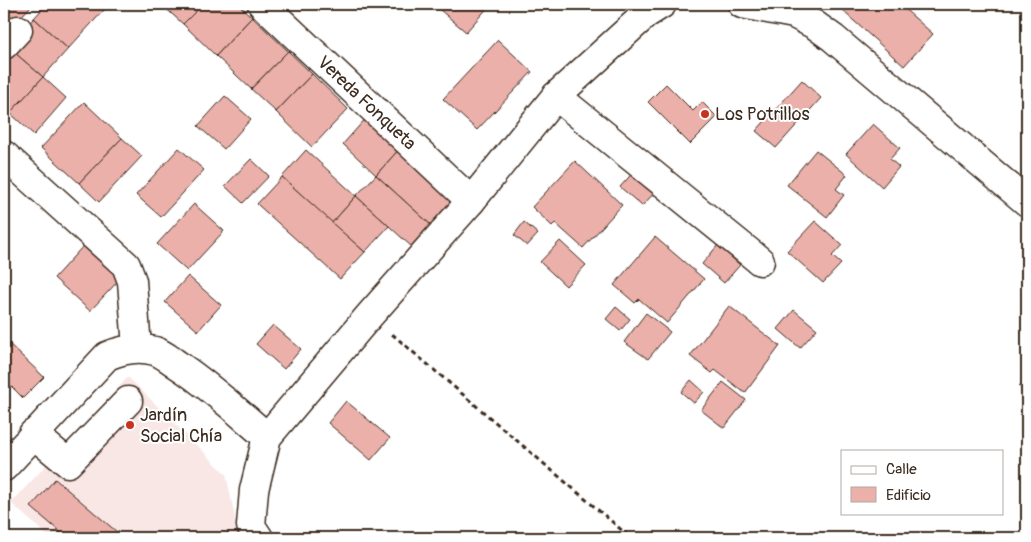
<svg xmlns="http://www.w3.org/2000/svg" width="1031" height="542" font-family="Pangolin,sans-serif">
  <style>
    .built { fill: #f9e7e6 }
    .building { fill: #ebb0aa; stroke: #3b2a1e }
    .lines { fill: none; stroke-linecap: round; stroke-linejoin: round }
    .minor-casing { stroke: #3b2a1e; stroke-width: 31 }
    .path { stroke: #3b2a1e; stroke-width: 3; stroke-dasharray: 5 4; stroke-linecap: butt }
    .minor { stroke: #fff; stroke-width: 28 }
    .poi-dot { fill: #c8321e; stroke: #fff; stroke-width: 2 }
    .labels { text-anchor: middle; stroke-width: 4; stroke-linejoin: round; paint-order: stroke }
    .street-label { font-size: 18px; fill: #3b2a1e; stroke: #fff }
    .poi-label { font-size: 18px; fill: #3b2a1e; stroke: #fff; text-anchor: start }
  </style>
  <rect width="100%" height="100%" fill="#fff"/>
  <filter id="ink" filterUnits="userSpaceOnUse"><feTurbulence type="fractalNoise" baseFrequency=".02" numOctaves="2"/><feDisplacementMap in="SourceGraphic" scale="10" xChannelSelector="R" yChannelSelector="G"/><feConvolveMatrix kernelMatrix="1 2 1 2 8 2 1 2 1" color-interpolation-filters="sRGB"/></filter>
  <g filter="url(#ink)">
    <polygon class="built" points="128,377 226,474 238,532 244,538 50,538 11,503"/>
    <g class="building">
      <polygon points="4,4 33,4 15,23 4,12"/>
      <polygon points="47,4 97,4 104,10 68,49 34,18"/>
      <polygon points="97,4 110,4 104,10"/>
      <polygon points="161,4 203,4 183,24"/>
      <polygon points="203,4 238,4 252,17 216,56 183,24"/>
      <polygon points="433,4 491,4 466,32"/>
      <polygon points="851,4 899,4 933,34 904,66 844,12"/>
      <polygon points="4,12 15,23 4,35"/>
      <polygon points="252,17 288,51 251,89 216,56"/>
      <polygon points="34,18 68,49 43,77 8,47"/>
      <polygon points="498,40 532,72 477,130 443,99"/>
      <polygon points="8,47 43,77 4,120 4,52"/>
      <polygon points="288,51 312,74 276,112 251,89"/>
      <polygon points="312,74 348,109 312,147 276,112"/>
      <polygon points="43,77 66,98 34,135 10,113"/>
      <polygon points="802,80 821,98 776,148 756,131"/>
      <polygon points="666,84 693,111 702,102 717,117 690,144 648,102"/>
      <polygon points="225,96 251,119 224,149 198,126"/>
      <polygon points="84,102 122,138 79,183 41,148"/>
      <polygon points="368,116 402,146 376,175 343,144"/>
      <polygon points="873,124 900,148 890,159 899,167 882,187 846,154"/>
      <polygon points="122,138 142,156 99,202 79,183"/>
      <polygon points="402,146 458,198 432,226 376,175"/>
      <polygon points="179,148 204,170 161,217 136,195"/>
      <polygon points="306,150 356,196 332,223 282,177"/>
      <polygon points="816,150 847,175 836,189 844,195 827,217 787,185"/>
      <polygon points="251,159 269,176 243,203 225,186"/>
      <polygon points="575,161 622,205 583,248 555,223 552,226 532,207"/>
      <polygon points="637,168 659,188 642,206 620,187"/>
      <polygon points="376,175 432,226 412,247 356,196"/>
      <polygon points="282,177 365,252 340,279 257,204"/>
      <polygon points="356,196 389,226 365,252 332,223"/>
      <polygon points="194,204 224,231 187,271 157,244"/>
      <polygon points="815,221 842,245 832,256 841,264 823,283 787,251"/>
      <polygon points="524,222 538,234 527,246 514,235"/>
      <polygon points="655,237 704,279 667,323 639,299 635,303 614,285"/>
      <polygon points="560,241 586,265 566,286 540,262"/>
      <polygon points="84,245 121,278 90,311 54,278"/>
      <polygon points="718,245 740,265 724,283 702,264"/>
      <polygon points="188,276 221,305 198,331 165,302"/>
      <polygon points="729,306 780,346 745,393 715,370 712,373 690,356"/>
      <polygon points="616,307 630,319 620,331 606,319"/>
      <polygon points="794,310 817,329 800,348 778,329"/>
      <polygon points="646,313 670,332 648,359 624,342"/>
      <polygon points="273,325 301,349 284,369 256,344"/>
      <polygon points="4,339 44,377 23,398 4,379"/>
      <polygon points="1027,379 1027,395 1019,386"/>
      <polygon points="691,380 704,392 694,403 681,392"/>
      <polygon points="723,382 746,400 724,428 701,410"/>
      <polygon points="346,401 390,438 371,460 328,423"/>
      <polygon points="55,479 124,538 67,538 31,507"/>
      <polygon points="227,533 233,538 223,538"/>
    </g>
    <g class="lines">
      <g class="minor-casing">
        <g id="minor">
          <path id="s1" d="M262,4l209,197"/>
          <polyline points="742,4 794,14 815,25 833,38 1027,202"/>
          <polyline points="4,45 18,30"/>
          <polyline points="556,96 760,261"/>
          <polyline points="4,155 126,265 132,281 137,348"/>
          <polyline points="33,434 68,463 128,401"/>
          <path d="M4,467l103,-111c16,-7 31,-10 48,-5 9,3 18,11 26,16 31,21 58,46 86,70"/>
          <polyline points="259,538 251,526 254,490 267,437 369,316 471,201 556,96 646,14 662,4"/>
        </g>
      </g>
      <polyline class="path" points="392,334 631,538"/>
      <use href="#minor" class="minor"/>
    </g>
  </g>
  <g class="poi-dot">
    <circle cx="705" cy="114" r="5"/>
    <circle cx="130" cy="425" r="5"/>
  </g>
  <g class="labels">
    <g class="street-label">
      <text dy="6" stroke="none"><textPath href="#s1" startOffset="144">Vereda Fonqueta</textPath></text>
    </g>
    <g class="poi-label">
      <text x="715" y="120">Los Potrillos</text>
      <text x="140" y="421">Jardín<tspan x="140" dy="21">Social Chía</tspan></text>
    </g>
  </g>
  <rect width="1031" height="542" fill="none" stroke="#fff" stroke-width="20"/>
  <rect x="10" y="10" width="1011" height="522" fill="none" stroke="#3b2a1e" stroke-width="2" filter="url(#ink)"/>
  <rect x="841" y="450" width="162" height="65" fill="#ffffff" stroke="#b1aaa5"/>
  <rect x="851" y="466" width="25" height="8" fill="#ffffff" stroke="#b1aaa5"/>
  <text x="886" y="474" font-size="15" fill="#3b2a1e">Calle</text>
  <rect x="851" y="487" width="25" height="15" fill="#ebb0aa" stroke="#b1aaa5"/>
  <text x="886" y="500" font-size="15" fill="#3b2a1e">Edificio</text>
</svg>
